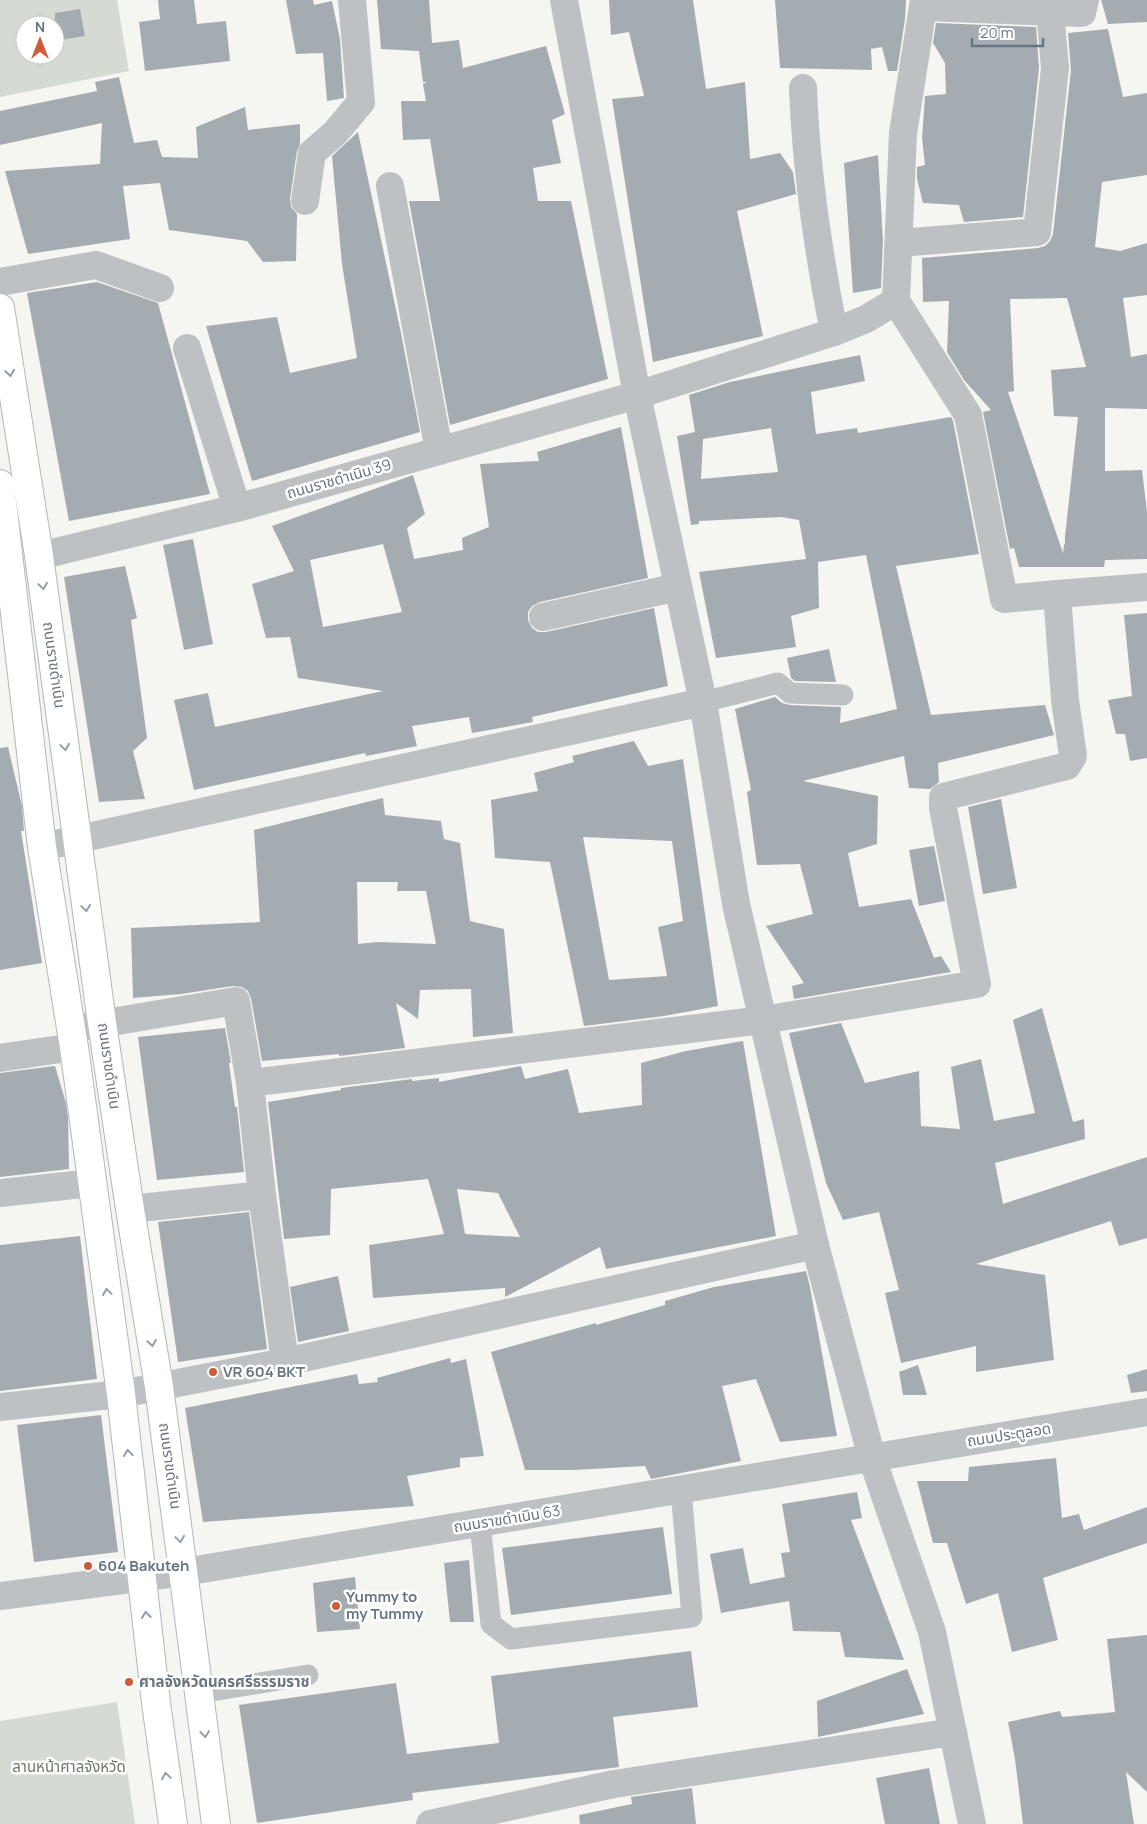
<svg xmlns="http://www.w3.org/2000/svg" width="1147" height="1824" font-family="Manrope,'Noto Sans Thai',sans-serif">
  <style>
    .green { fill: #d5dad2; fill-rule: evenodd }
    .building { fill: #a5acb1; fill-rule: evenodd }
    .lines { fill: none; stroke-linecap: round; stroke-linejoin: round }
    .secondary-casing { stroke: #b2b6ba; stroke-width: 30 }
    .pedestrian { stroke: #bdc1c4; stroke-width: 21 }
    .minor { stroke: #bdc1c4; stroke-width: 28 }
    .tertiary { stroke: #bdc1c4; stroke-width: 28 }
    .secondary { stroke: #fff; stroke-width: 28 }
    .oneway { stroke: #959ea6 }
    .poi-dot { fill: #cc5e3b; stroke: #fff; stroke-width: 2 }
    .labels { text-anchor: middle; stroke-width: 5; stroke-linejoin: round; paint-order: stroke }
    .street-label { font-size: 15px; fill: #687580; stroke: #fff }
    .poi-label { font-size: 15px; font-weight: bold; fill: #687580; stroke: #fff; text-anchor: start }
    .park-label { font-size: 15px; fill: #6a7866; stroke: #fff }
  </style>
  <rect width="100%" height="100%" fill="#f5f5f2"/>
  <g class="green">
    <path d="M0,0h117l12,71 -129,26zM25,25h30v30h-30z"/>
    <polygon points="117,1702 135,1824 0,1824 0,1721"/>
  </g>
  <g class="building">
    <polygon points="158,0 194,0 197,24 226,21 230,61 145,71 139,22 160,19"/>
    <polygon points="286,0 313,0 314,5 332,1 340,39 344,98 327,101 323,53 296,54"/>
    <polygon points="377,0 429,0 432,43 459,40 463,68 546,46 565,114 552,120 561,163 533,168 538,201 571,201 608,379 450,425 409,201 440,201 430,139 403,140 401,101 426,101 423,84 427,82 423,82 419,51 381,49"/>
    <polygon points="609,0 693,0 706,89 745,82 750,159 780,153 793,172 796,194 737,211 763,336 653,362 612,99 644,96 629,32 611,35"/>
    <polygon points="775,0 906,0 905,19 897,71 888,71 882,47 871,49 872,70 780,68"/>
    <polygon points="1101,0 1147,0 1147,22 1108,24"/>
    <polygon points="80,9 85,36 55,41 55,13"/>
    <polygon points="936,23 1036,27 1039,68 1023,217 964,222 959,205 923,203 917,179 917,167 925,165 922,138 925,96 946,94 945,63 933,43"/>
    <path d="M1108,29l15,68 24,-4v82l-45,7 -7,65 25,4 27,-8v52l-24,3 8,59 16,-3v55l-42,-1v63l37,-1 5,42v47l-42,1 -1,7h-85l-5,-19 -4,1 -27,-137 8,-2 -27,-30 -17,-28 2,-51 -26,1 -1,-44 116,-10 7,-2 5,-5 3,-7 18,-164 -3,-37zM1067,298l19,69 -35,3 3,46 24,1 -13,120v7l-1,1 -1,8 -55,-161 6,-1 -4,-92z"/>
    <polygon points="119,77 134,143 157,140 162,157 198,158 196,127 245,107 248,130 300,124 300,145 297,151 290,199 291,207 297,214 296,261 263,262 247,241 169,230 160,183 123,186 130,239 28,254 5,171 100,164 102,123 0,145 0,111 97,91 95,82"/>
    <polygon points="358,132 401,333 420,432 252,481 206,326 277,317 290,373 357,358 342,264 332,156"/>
    <polygon points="878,155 883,241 881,288 853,293 844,163"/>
    <polygon points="97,282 158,303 210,494 69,521 27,293"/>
    <path d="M860,355l5,26 -54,11 5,42 41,-6 1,5 93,-16 2,4 26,133 -83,12 35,149 114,-10 9,30 -116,28 1,19 -9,7 -21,-1 -5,-32 -101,25 75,15 -1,48 -29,9 11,54 52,-8 23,59 7,-2 10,16 -157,27 -2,-13 12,-3 -38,-57 47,-12 -13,-50 -43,1 -10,-73 4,-2 -16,-81 40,-12 7,6 8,2 51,2 -1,16 57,-14 -31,-154 -48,7 1,46 -28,8 5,31 -80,11 -17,-86 107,-13 -7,-39 -18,-3 -82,4v3l-8,1 -14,-89 18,-4 -6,-37 41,-13zM771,428l7,44 -77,7 2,-40z"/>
    <path d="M621,427l27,151 -108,24 -8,4 -4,6v8l4,8 6,4h8l108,-24 14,78 -136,31 1,5 -61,11 -3,-16 -57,9 5,20 -51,10 -1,-3 -171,37 -20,-90 34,-7 7,34 168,-36 -85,-13 -8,-41 -24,1 -14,-54 42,-13 -22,-45 141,-51 12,39 -18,14 7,31 49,-9 -1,-12 27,-11 -9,-63 59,-3 -2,-9zM383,544l19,68 -79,15 -13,-67z"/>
    <polygon points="193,539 213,644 184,650 163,545"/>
    <polygon points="125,566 137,618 131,620 147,738 133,751 145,799 99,802 64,577"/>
    <polygon points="1147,613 1147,758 1130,761 1125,734 1116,734 1108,700 1132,696 1124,615"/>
    <polygon points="829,649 836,682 795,681 791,678 787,658"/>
    <path d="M634,741l14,25 35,-7 35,247 -54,10 -80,10 -34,-164 -55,-4 -4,-58 47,-9 -4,-18 40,-11 -2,-6zM583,837l89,4 11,80 -25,6 9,49 -58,4z"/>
    <polygon points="8,747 22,806 24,831 21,831 42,963 0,970 0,748"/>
    <path d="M383,798l2,17 56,6 3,18 16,4 10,78 34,8 9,104 -40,4 -2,-48 -51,1 -2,29 -22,-16 9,45 -66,8v-2l-77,7 -11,-63 -3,-7 -6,-4 -9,-1 -52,8 -48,4 -2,-70 129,-6 -6,-92zM357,882h41l-1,9h29l10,53 -58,-2 -20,2z"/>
    <polygon points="1001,799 1017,888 983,894 968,807"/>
    <polygon points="934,846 945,901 919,906 909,850"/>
    <polygon points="1042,1008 1073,1122 1084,1119 1085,1139 995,1163 1003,1204 1147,1157 1147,1238 1119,1246 1111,1221 976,1264 1045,1275 1054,1360 976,1372 976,1346 901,1363 885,1293 899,1290 879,1212 843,1220 826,1183 789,1033 841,1023 865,1083 919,1071 921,1126 960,1129 951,1067 981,1059 994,1121 1035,1113 1013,1020"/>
    <polygon points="225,1028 231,1063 229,1063 235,1107 237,1107 244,1172 157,1180 138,1037"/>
    <path d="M743,1041l33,195 -170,33 -6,-22 -95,50v-9l-132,10 -4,-53 75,-11 -16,-55 -97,10 -1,46 -46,4 -16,-137 73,-12v-2l71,-9v2l27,-3v4l82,-16 4,13 43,-10 11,44 63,-8 -1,-42 45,-12zM457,1189l41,4 22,44 -55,-3z"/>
    <polygon points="55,1066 66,1103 68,1117 69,1169 0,1177 0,1073"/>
    <polygon points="249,1212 267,1349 178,1362 158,1222"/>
    <polygon points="80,1236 97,1379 0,1391 0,1245"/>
    <polygon points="806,1271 810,1287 837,1436 780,1442 756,1379 722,1386 741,1461 651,1479 645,1466 574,1470 525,1470 491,1352 596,1323 596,1325 665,1305 665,1301 714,1287"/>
    <polygon points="338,1276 349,1331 298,1342 290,1287"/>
    <polygon points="450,1358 451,1363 466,1359 484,1456 460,1458 460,1467 407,1476 414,1506 203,1522 185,1408 357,1374 359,1384 378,1382 377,1378"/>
    <polygon points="918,1365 927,1395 903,1395 899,1372"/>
    <polygon points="1147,1369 1147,1391 1131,1393 1127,1375"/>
    <polygon points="101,1415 118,1552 34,1562 17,1425"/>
    <polygon points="1056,1458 1062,1518 1079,1514 1084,1530 1147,1507 1147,1543 1043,1578 1058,1640 1012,1652 998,1593 966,1604 947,1543 933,1543 917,1481 968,1481 969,1467"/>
    <polygon points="857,1492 862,1518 851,1520 904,1660 845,1657 840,1632 793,1631 789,1601 721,1613 710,1554 743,1548 750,1584 785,1577 781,1553 790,1552 782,1504"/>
    <polygon points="663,1527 672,1594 511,1615 502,1548"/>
    <polygon points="469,1560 474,1622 450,1622 444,1563"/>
    <polygon points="355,1577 360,1629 317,1632 313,1583"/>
    <polygon points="1147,1635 1147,1792 1126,1772 1134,1824 1023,1824 1015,1759 1008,1722 1060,1711 1062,1717 1115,1712 1107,1639"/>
    <polygon points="691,1651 698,1707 613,1717 619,1767 412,1793 413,1800 257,1823 239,1705 396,1683 407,1754 499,1743 491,1676"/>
    <polygon points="907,1669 924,1714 818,1737 817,1701"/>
    <polygon points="929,1768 940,1824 885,1824 876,1778"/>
    <polygon points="692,1788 696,1824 580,1824 579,1815 632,1804 631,1797"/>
  </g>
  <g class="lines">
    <g class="secondary-casing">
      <g id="secondary">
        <polyline points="0,308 39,556 102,1023 130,1209 159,1387 216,1824"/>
        <polyline points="0,484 42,847 74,1047 121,1394 156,1703 173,1824"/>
      </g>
    </g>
    <g class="pedestrian">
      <polyline points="703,702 778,683 790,693 843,695"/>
      <polyline points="480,1524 491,1624 511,1639 692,1617 681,1490"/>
      <polyline points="200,1693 308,1675"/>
    </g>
    <g class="minor">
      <polyline points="924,0 903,133 896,301 968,415 1004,599 1057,594"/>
      <polyline points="923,7 1082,13 1085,0"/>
      <path d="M803,88c3,82 15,163 31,244"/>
      <polyline points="390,186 439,451"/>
      <polyline points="305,201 312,153 335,133 361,102 352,0"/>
      <polyline points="899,243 1037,232 1055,68 1050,11"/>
      <polyline points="0,282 96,265 160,288"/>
      <polyline points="187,348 237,508"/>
      <polyline points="39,556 237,508 637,395 834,332 866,319 896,301"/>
      <polyline points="543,617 678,587"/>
      <polyline points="42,847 703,702"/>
      <polyline points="70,1029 236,1001 250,1083"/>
      <polyline points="0,1058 74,1047"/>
      <polyline points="0,1193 92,1183"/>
      <polyline points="130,1209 262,1195"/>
      <polyline points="285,1362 262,1195 250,1083 763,1020 977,984 943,808 943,797 1067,766 1073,756 1065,700 1057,594 1147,587"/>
      <polyline points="0,1407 121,1394 285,1362 815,1245"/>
      <polyline points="430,1824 614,1784 953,1732"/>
    </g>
    <g class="tertiary">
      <polyline points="564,0 637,395 703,702 736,904 815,1245 872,1458 932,1632 972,1824"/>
      <polyline points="0,1596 184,1572 1147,1412"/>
    </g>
    <use href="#secondary" class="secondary"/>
  </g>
  <defs><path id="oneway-chevron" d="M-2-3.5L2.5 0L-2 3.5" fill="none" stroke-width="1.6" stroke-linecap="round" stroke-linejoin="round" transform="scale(1.25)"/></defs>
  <g class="oneway">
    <use href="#oneway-chevron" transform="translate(10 373) rotate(81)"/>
    <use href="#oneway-chevron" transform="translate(43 586) rotate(82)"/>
    <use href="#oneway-chevron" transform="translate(65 747) rotate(82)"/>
    <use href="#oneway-chevron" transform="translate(86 908) rotate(82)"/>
    <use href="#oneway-chevron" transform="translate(107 1292) rotate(-98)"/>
    <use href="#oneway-chevron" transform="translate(152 1343) rotate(81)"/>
    <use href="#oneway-chevron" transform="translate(128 1453) rotate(-96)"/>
    <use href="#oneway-chevron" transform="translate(180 1539) rotate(82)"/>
    <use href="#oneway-chevron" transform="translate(146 1615) rotate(-96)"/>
    <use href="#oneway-chevron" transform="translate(205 1734) rotate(83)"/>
    <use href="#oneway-chevron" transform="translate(166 1776) rotate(-98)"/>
  </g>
  <g class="poi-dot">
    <circle cx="213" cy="1372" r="5"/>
    <circle cx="88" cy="1566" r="5"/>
    <circle cx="336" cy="1606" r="5"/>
    <circle cx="129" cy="1682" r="5"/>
  </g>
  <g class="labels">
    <g class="street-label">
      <text transform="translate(339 479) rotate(-16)" y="5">ถนนราชดำเนิน 39</text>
      <text transform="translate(54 665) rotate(82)" y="5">ถนนราขดำเนิน</text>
      <text transform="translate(109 1066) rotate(82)" y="5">ถนนราขดำเนิน</text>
      <text transform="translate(1009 1435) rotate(-9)" y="5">ถนนประตูลอด</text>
      <text transform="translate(170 1466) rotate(82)" y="5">ถนนราขดำเนิน</text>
      <text transform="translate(507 1519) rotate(-9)" y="5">ถนนราขดำเนิน 63</text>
    </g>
    <g class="poi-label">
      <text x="223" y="1377">VR 604 BKT</text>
      <text x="98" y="1571">604 Bakuteh</text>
      <text x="346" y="1602">Yummy to<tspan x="346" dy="17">my Tummy</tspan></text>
      <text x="139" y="1687">ศาลจังหวัดนครศรีธรรมราช</text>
    </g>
    <g class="park-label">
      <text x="69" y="1772">ลานหน้าศาลจังหวัด</text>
    </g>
  </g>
  <g transform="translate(40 40)"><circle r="24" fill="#ffffff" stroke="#c3c8cc"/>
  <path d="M0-4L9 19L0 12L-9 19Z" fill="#cc5e3b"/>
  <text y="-8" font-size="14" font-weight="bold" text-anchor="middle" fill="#687580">N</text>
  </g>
  <path d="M972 38v8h71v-8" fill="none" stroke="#687580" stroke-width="2.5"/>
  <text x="980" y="38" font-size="15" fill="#687580" stroke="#ffffff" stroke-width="4" paint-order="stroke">20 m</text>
</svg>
